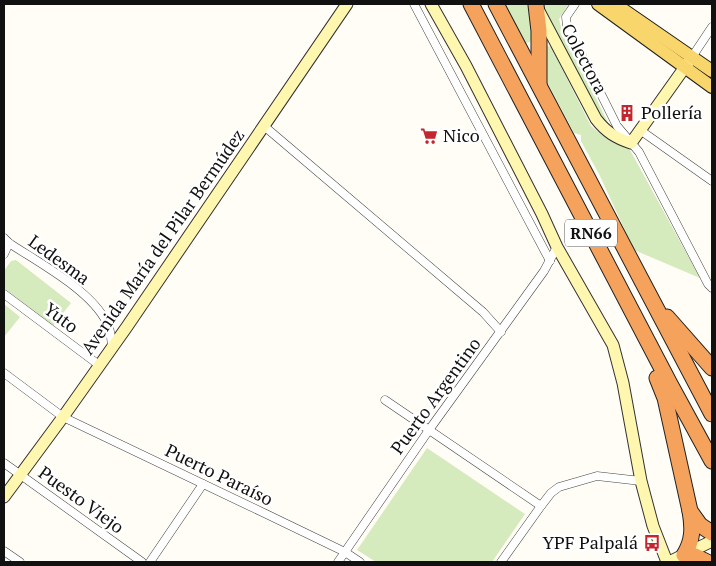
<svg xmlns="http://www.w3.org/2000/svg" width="716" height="566" font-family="'PT Serif',serif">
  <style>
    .green { fill: #d5ebbd }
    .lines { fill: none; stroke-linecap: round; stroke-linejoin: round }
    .street-casing { stroke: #444; stroke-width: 9 }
    .secondary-casing { stroke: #333; stroke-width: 13 }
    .primary-casing { stroke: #222; stroke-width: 14 }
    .highway-casing { stroke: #222; stroke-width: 17 }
    .street { stroke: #fff; stroke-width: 8 }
    .secondary { stroke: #fff6b0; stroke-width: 11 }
    .primary { stroke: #f9d66b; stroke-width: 12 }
    .highway { stroke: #f5a25d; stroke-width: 15 }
    .labels { text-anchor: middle; stroke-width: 5; stroke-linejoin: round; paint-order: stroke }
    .shield { fill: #fff; stroke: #585858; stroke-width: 1 }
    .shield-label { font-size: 16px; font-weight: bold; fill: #111 }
    .street-label { font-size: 18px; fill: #111; stroke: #fff }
    .poi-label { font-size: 18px; fill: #111; stroke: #fff; text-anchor: start }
  </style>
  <rect width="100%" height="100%" fill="#fffdf5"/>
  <g class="green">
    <path d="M504,4h23c4,11 8,26 3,38l-4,1 -5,-6z"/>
    <polygon points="541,4 569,4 559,19 561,27 612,131 605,125"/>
    <polygon points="548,46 551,47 591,126 597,131 630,150 700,278 634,250 600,176 581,141 581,135 574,133 545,78 545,48"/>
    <polygon points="16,260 71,303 53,326 4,288 4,271 11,261"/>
    <polygon points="4,304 20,317 4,337"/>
    <polygon points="427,448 525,514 492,562 376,562 357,550"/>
  </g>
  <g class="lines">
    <g class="street-casing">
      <g id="street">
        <polyline points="414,4 550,261"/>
        <polyline points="575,4 566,17 567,26 617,126 639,152 708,284 712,288"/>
        <polyline points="692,57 712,27"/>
        <polyline points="264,126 483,312 501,332"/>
        <polyline points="640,130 712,181"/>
        <path d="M4,238l5,5c30,20 82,47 98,80 4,7 4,15 5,23"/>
        <polyline points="4,254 9,243"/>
        <polyline points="4,294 99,365"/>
        <polyline points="4,373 63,417 262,512 345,552 360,562"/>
        <polyline points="385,400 541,506"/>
        <polyline points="4,463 142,562"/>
        <polyline points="4,551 20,562"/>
        <polyline points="150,562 203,484"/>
        <polyline points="338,562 429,430 544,271 557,247"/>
        <polyline points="501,562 541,506 551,493 559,487 597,476 641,481"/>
      </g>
    </g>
    <g class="secondary-casing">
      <g id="secondary">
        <polyline points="431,4 466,66 542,214 557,247 613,345 623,383 641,481 653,526 667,562"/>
        <path d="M539,11l57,108c10,13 20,19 35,24l59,-83"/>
        <polyline points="4,497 63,417 126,328 347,4"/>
        <polyline points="669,562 712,541"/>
      </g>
    </g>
    <g class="primary-casing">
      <g id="primary">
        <polyline points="598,4 712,87"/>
        <polyline points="615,4 712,71"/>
      </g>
    </g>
    <g class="highway-casing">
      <g id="highway">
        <polyline points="471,4 670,384 712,461"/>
        <polyline points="496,4 712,414"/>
        <polyline points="536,5 539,31 539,84"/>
        <polyline points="667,317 712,368"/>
        <polyline points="657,378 665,398 690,511 700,525 712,533"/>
        <path d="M690,511c3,17 3,30 -6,44l11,1 12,6"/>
      </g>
    </g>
    <use href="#street" class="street"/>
    <use href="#secondary" class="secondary"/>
    <use href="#primary" class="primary"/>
    <use href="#highway" class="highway"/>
  </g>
  <defs>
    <g id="building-bare" transform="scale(1.35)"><path d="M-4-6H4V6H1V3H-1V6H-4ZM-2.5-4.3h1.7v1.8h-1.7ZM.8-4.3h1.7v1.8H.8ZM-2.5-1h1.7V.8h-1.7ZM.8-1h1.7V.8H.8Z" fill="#c4262e" stroke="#fff" stroke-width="2.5" paint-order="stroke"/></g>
    <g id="supermarket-bare" transform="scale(1.35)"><path d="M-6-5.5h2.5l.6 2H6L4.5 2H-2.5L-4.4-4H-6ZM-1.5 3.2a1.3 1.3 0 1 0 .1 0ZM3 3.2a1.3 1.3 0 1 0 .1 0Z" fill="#c4262e" stroke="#fff" stroke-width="2.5" paint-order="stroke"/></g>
    <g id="bus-bare" transform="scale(1.35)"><path d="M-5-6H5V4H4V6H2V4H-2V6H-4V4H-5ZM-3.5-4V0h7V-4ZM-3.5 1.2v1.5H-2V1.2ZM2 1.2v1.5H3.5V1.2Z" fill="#c4262e" stroke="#fff" stroke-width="2.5" paint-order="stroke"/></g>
  </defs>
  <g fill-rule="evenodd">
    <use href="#building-bare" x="627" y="113"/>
    <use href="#supermarket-bare" x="429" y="136"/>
    <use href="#bus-bare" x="652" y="543"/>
  </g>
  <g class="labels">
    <rect class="shield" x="565" y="219.5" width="52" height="27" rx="4"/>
    <g class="shield-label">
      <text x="591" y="239">RN66</text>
    </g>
    <g class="street-label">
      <text transform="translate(584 59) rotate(62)" y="6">Colectora</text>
      <text transform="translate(163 242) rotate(-55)" y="6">Avenida María del Pilar Bermúdez</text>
      <text transform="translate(59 260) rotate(36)" y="6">Ledesma</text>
      <text transform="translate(61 318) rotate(37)" y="6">Yuto</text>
      <text transform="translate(436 396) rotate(-54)" y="6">Puerto Argentino</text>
      <text transform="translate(219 475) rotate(26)" y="6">Puerto Paraíso</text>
      <text transform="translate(81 500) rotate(36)" y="6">Puesto Viejo</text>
    </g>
    <g class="poi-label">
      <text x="641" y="119">Pollería</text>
      <text x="443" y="142">Nico</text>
      <text x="638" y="549" text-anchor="end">YPF Palpalá</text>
    </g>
  </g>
  <rect width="716" height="566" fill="none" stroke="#111111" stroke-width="10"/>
</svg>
